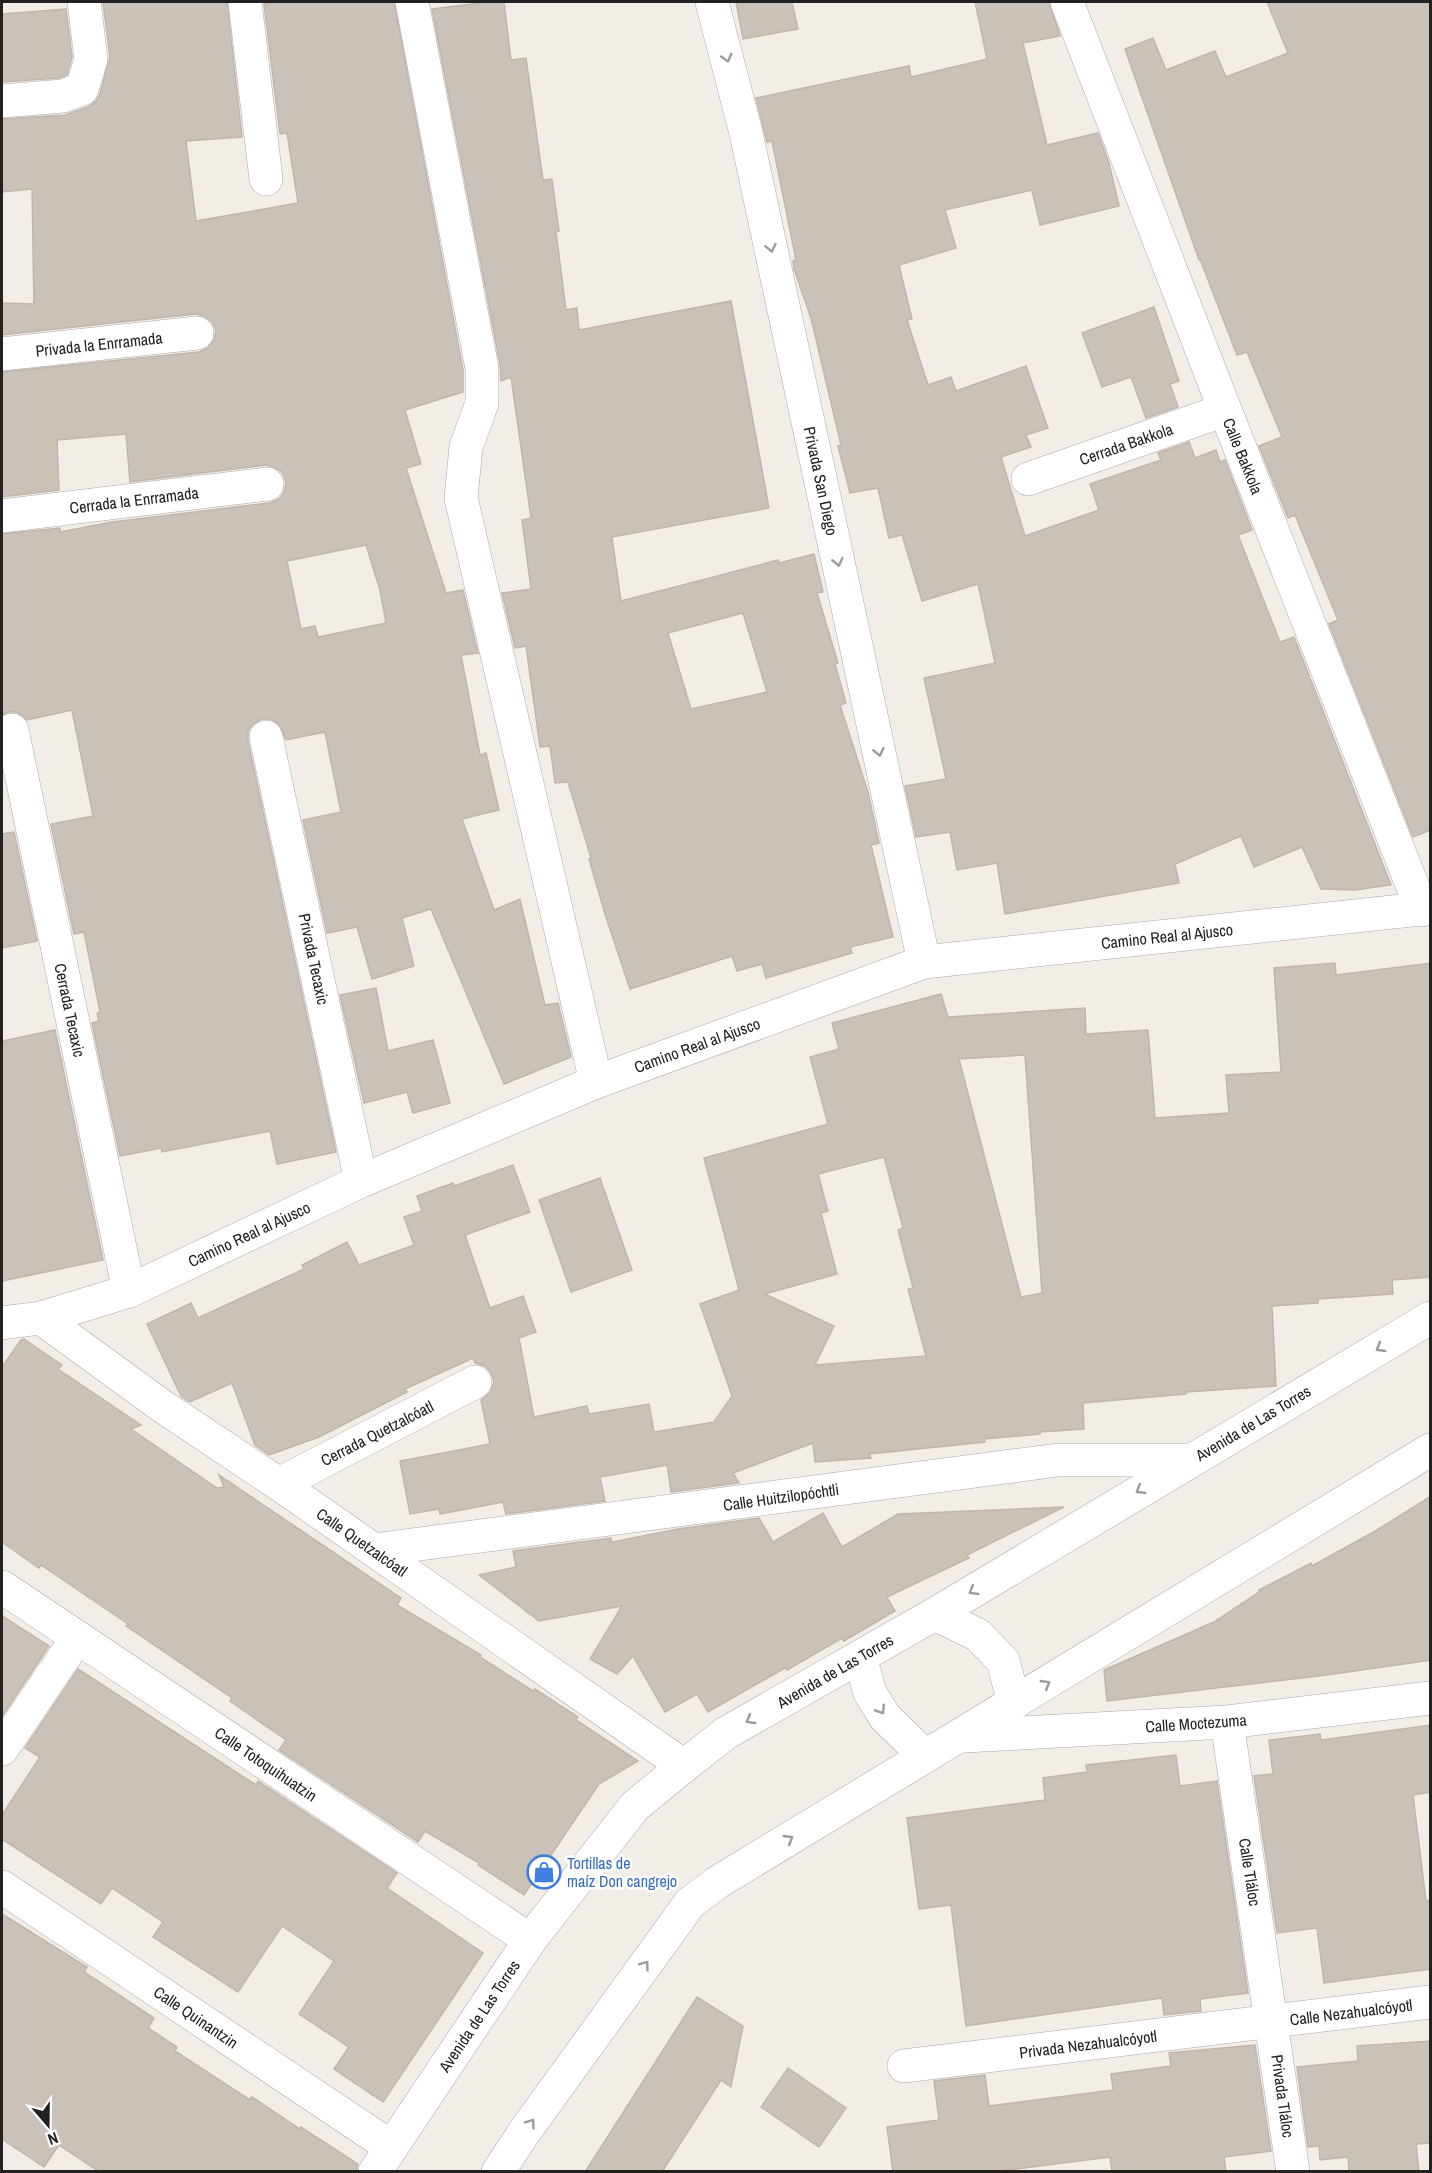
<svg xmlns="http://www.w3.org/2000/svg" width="1432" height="2173" font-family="'Archivo Narrow',sans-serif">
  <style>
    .building { fill: #cac1b9; stroke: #c5b5a8; stroke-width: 1.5; fill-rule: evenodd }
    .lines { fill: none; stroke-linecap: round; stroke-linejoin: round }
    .minor-casing { stroke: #a8a8a8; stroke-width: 34 }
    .minor { stroke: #fff; stroke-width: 33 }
    .oneway { stroke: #9b9b9b }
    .labels { text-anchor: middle; stroke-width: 5; stroke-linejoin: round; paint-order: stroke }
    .street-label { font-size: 16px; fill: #212121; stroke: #fff }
    .shop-label { font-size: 16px; fill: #366cbe; stroke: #fff; text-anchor: start }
  </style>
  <rect width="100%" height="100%" fill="#f2eee7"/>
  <g class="building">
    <path d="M103,2h124l15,135 -56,4 10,80 102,-18 -11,-70 -7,1 -16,-130 16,-2h114l69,368v22l-58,18 16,54 -15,4 40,125 17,-3 15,63 -17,2 19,100 6,-2 13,57 -37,9 32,91 26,-11 25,106 13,-2 13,54 -67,27 -73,-175 -29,9 12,48 -42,13 -15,-52 -30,6 -24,-113 38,-8 -16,-80 -39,8 -7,-16 -8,-5h-9l-9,5 -5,7v10l88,411 -59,12 -7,-33 -108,21 -1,-4 -41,8 -28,-133 7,-2 -2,-8 3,-1 -16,-80 -10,2 -23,-110 42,-8 -21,-106 -45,10 -10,-8h-8l-7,3v-181l58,-6v4l52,-10 157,-19 10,-4 5,-7 2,-10 -4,-10 -8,-5 -9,-2 -135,17 -4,-48 -69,6 2,50 -57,7v-125l197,-20 9,-4 6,-8 2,-10 -4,-8 -8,-6 -9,-2 -193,21v-32l32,1 -2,-115 -30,3v-73l63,-4 23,-8 8,-6 4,-7 10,-37zM366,545l14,45 6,33 -68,14 -3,-11 -14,3 -14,-68z"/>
    <path d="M488,2h16l7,58 15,-2 17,122 9,-1 7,52 -3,1 10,78 11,-2 2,22 152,-29 38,207 -157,29 9,64 157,-41 1,3 35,-9 9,38 -6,1 21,70 -3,1 11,39 -6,2 28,87 11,51 -8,2 22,92 -43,10 2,6 -86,25 -4,-14 -25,7 -5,-15 -102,33 -25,-75 -16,-55 2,-1 -23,-76 -13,1 -5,-37 -10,1 -14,-101 -11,2 -13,-55 29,-4 -9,-69 9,-2 -20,-141 -10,4 -1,-17 -68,-355zM743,613l24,79 -76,17 -23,-76z"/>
    <polygon points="736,2 792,2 798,29 743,39"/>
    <polygon points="975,2 1049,2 1060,36 1023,43 1047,145 1098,133 1109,163 1119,206 1040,225 1032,190 945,210 956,248 899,265 912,319 907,320 928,385 951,377 956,391 1026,366 1048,428 1026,435 1031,447 1001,457 1025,536 1099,510 1090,484 1161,460 1158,453 1189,442 1195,458 1216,450 1220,462 1225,460 1252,530 1238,535 1280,642 1294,637 1391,885 1355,890 1321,889 1302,847 1254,867 1241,836 1175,864 1179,883 1005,914 997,863 957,870 950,832 916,837 905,786 946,779 924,678 995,663 978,584 922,601 902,535 889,538 878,488 850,493 838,446 841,445 811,318 794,269 793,261 796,260 772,141 767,142 756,98 909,66 911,77 987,59"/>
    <polygon points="1267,2 1431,2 1431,830 1413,837 1329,624 1338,620 1295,515 1288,518 1259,446 1282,437 1247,352 1237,355 1200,259 1199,260 1125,49 1153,38 1166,70 1215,51 1226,77 1288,53"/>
    <polygon points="66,9 72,57 67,75 59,78 2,82 2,14"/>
    <polygon points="1154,307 1179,381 1170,384 1178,407 1146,418 1131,377 1102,387 1082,333"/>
    <polygon points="14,832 37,941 2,948 2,834"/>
    <path d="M1335,963l1,12 95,-12v314l-39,3 1,14 -75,5v4l-46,3 4,80 -90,6v2l-103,9 1,26 -44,3v2l-56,5 1,3 -116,12 2,4 -56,4 -2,-19 -80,30 6,10 -68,9 -4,-27 -67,12 5,24 -99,13 -3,-12 -63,12 -1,-5 -29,5 -10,-53 90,-17 -9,-44 9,-7 4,-11 -3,-9 -6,-7 -10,-3 -2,-5 -68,31 2,3 -88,45 -50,18 -14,-10 -23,-62 -42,19 -9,-6 -34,-72 44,-21 7,15 106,-49 -2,-4 45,-23 12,23 55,-20 -10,-28 18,-6 -5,-15 36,-13 1,3 59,-21 17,47 -65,23 25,73 33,-12 13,36 -17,6 15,79 53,-11 2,8 60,-10 5,28 60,-10 18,-26 -32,-92 39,-14 -35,-132 124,-34 -18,-67 29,-8 -7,-26 109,-29 7,23 137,-9 1,26 62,-4 7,88 74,-5 -3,-38 55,-3 -7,-104zM1025,1055l17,238 -21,4 -62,-238zM884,1157l19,71 -5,2 15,58 -5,1 18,67 -111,9 19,-39 -69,-32 72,-20 -16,-61 7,-2 -10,-37z"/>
    <polygon points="376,988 388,1051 433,1040 450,1103 413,1113 407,1092 364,1103 340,995"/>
    <polygon points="55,1030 103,1260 2,1281 2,1041"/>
    <polygon points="600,1178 632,1270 571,1292 539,1200"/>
    <polygon points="24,1339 62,1365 58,1369 141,1425 131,1429 217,1488 224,1487 219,1475 401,1598 397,1605 481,1655 480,1657 533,1691 535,1689 578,1717 576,1720 638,1761 599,1784 524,1895 478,1865 479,1863 425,1831 418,1842 279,1750 286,1740 230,1701 232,1698 126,1626 128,1624 41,1565 39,1568 2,1542 2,1367 21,1340"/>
    <polygon points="1431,1496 1431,1660 1327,1675 1107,1701 1104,1670 1214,1622 1259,1592 1259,1590 1311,1563 1312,1566 1377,1530"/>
    <polygon points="1064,1507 967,1555 969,1558 887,1597 895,1611 844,1641 842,1638 787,1670 785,1668 708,1712 697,1694 665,1712 633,1656 617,1674 590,1659 622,1606 539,1621 479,1575 516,1567 513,1551 611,1538 612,1542 678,1529 759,1518 773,1542 823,1513 842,1547 898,1514"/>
    <polygon points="2,1616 49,1646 2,1716"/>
    <polygon points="78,1669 256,1785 258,1781 397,1873 387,1888 483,1953 383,2102 334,2069 349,2047 299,2014 334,1961 282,1926 238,1992 153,1937 163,1922 112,1888 101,1904 2,1839 2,1815 40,1757 25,1748"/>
    <polygon points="1431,1725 1431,1792 1413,1795 1426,1901 1431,1900 1431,1969 1324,1983 1317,1928 1277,1933 1254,1776 1273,1774 1269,1740 1320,1734 1321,1740"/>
    <polygon points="1176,1755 1180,1786 1217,1781 1248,1993 1200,1999 1201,2011 1164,2015 1162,1998 966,2026 951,1905 919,1909 907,1818 1045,1800 1043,1778 1087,1772 1086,1765"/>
    <polygon points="2,1914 87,1967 84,1972 154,2018 148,2028 177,2047 175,2051 250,2100 252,2097 300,2129 301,2127 358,2164 356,2172 100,2172 59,2145 44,2167 2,2139"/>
    <polygon points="697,1997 743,2026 731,2087 721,2080 662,2172 585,2172"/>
    <polygon points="1431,2041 1431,2143 1416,2144 1419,2172 1349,2172 1348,2157 1320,2160 1319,2146 1308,2147 1297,2067 1358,2061 1357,2046"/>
    <polygon points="1255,2045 1271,2151 1224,2157 1226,2172 1112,2172 1110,2157 993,2172 893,2172 887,2127 939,2120 934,2081 985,2075 989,2106 1113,2090 1111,2074 1171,2066 1169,2053"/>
    <polygon points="788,2068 846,2108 819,2147 761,2107"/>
  </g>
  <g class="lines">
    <g class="minor-casing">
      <g id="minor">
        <polyline points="245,2 266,179"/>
        <polyline points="412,2 482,368 482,403 466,447 461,498 596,1082"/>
        <polyline points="712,2 746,133 924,962"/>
        <polyline points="1067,2 1225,410 1422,910"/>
        <polyline points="2,101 63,96 82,89 91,59 84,2"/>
        <polyline points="2,354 197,333"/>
        <polyline points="1028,479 1225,410"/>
        <polyline points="2,516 267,484"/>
        <polyline points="12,730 129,1291"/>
        <polyline points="266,737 361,1181"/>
        <polyline points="41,1318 162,1406 279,1484 684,1766"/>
        <polyline points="2,1323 41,1318 129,1291 361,1181 596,1082 924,962 1430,908"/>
        <polyline points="279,1484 475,1382"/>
        <polyline points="374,1550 1058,1460 1190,1460"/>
        <polyline points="2,1587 530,1940"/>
        <polyline points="935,1614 978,1635 1003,1661 1014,1703"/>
        <polyline points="860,1657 870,1693 885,1717 925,1756"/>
        <polyline points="1227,1722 1293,2172"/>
        <polyline points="964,1736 1227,1722 1430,1698"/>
        <polyline points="2,1749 77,1638"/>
        <polyline points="2,1887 391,2147"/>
        <polyline points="904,2066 1430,2002"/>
        <polyline points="375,2172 530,1940 635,1806 684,1766 726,1733 935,1614 1430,1318"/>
        <polyline points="498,2172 525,2131 690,1903 718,1882 1430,1450"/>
      </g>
    </g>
    <use href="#minor" class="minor"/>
  </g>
  <defs><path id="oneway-chevron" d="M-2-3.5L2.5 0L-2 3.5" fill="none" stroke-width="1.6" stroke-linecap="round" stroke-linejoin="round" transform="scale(1.5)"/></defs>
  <g class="oneway">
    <use href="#oneway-chevron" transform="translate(727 58) rotate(75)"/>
    <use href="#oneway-chevron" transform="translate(771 248) rotate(78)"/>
    <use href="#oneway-chevron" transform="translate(838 562) rotate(78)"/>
    <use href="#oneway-chevron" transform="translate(879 752) rotate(78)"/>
    <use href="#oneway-chevron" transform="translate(1380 1348) rotate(149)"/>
    <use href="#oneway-chevron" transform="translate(1140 1490) rotate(149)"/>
    <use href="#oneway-chevron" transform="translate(973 1591) rotate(149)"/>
    <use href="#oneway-chevron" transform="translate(1046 1684) rotate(-31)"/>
    <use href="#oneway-chevron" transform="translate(881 1710) rotate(57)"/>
    <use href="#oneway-chevron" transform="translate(750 1720) rotate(150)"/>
    <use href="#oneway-chevron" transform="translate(789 1839) rotate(-31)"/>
    <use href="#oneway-chevron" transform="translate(645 1965) rotate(-54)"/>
    <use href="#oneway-chevron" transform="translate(531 2123) rotate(-54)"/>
  </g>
  <defs>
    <g id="shop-ring" transform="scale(1.725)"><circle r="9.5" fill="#fff" stroke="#3f7fe0" stroke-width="1.5"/><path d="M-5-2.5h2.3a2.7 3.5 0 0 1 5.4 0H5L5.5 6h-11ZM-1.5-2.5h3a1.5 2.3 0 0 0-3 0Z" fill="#3f7fe0"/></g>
  </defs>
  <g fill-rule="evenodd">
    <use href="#shop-ring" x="544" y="1872"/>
  </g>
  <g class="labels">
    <g class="street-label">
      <text transform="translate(99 344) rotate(-6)" y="6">Privada la Enrramada</text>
      <text transform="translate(1126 444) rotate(-19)" y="6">Cerrada Bakkola</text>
      <text transform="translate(1243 456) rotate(68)" y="6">Calle Bakkola</text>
      <text transform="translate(821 481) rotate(78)" y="6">Privada San Diego</text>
      <text transform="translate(134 500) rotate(-7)" y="6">Cerrada la Enrramada</text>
      <text transform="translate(1167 936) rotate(-6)" y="6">Camino Real al Ajusco</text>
      <text transform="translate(314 959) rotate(78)" y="6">Privada Tecaxic</text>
      <text transform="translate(70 1010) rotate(78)" y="6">Cerrada Tecaxic</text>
      <text transform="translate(697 1045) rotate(-20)" y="6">Camino Real al Ajusco</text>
      <text transform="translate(249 1234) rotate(-25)" y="6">Camino Real al Ajusco</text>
      <text transform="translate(1253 1423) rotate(-31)" y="6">Avenida de Las Torres</text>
      <text transform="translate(377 1433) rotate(-27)" y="6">Cerrada Quetzalcóatl</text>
      <text transform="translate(781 1497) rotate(-8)" y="6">Calle Huitzilopóchtli</text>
      <text transform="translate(362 1542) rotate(35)" y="6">Calle Quetzalcóatl</text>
      <text transform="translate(835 1671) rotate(-30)" y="6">Avenida de Las Torres</text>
      <text transform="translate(1196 1723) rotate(-4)" y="6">Calle Moctezuma</text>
      <text transform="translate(266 1764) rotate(34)" y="6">Calle Totoquihuatzin</text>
      <text transform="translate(1250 1872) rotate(81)" y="6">Calle Tláloc</text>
      <text transform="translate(1351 2012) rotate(-7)" y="6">Calle Nezahualcóyotl</text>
      <text transform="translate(479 2016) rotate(-56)" y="6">Avenida de Las Torres</text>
      <text transform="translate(196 2017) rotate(34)" y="6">Calle Quinantzin</text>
      <text transform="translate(1088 2044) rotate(-7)" y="6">Privada Nezahualcóyotl</text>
      <text transform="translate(1283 2096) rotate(82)" y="6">Privada Tláloc</text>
    </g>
    <g class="shop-label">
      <text x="567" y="1869">Tortillas de<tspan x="567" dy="18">maíz Don cangrejo</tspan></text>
    </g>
  </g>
  <rect width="1432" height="2173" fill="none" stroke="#212121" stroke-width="6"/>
  <g transform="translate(48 2125) rotate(160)" stroke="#ffffff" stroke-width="4.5" paint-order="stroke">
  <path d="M0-4.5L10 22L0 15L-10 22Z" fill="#212121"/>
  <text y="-9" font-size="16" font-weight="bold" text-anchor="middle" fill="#212121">N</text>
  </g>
</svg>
